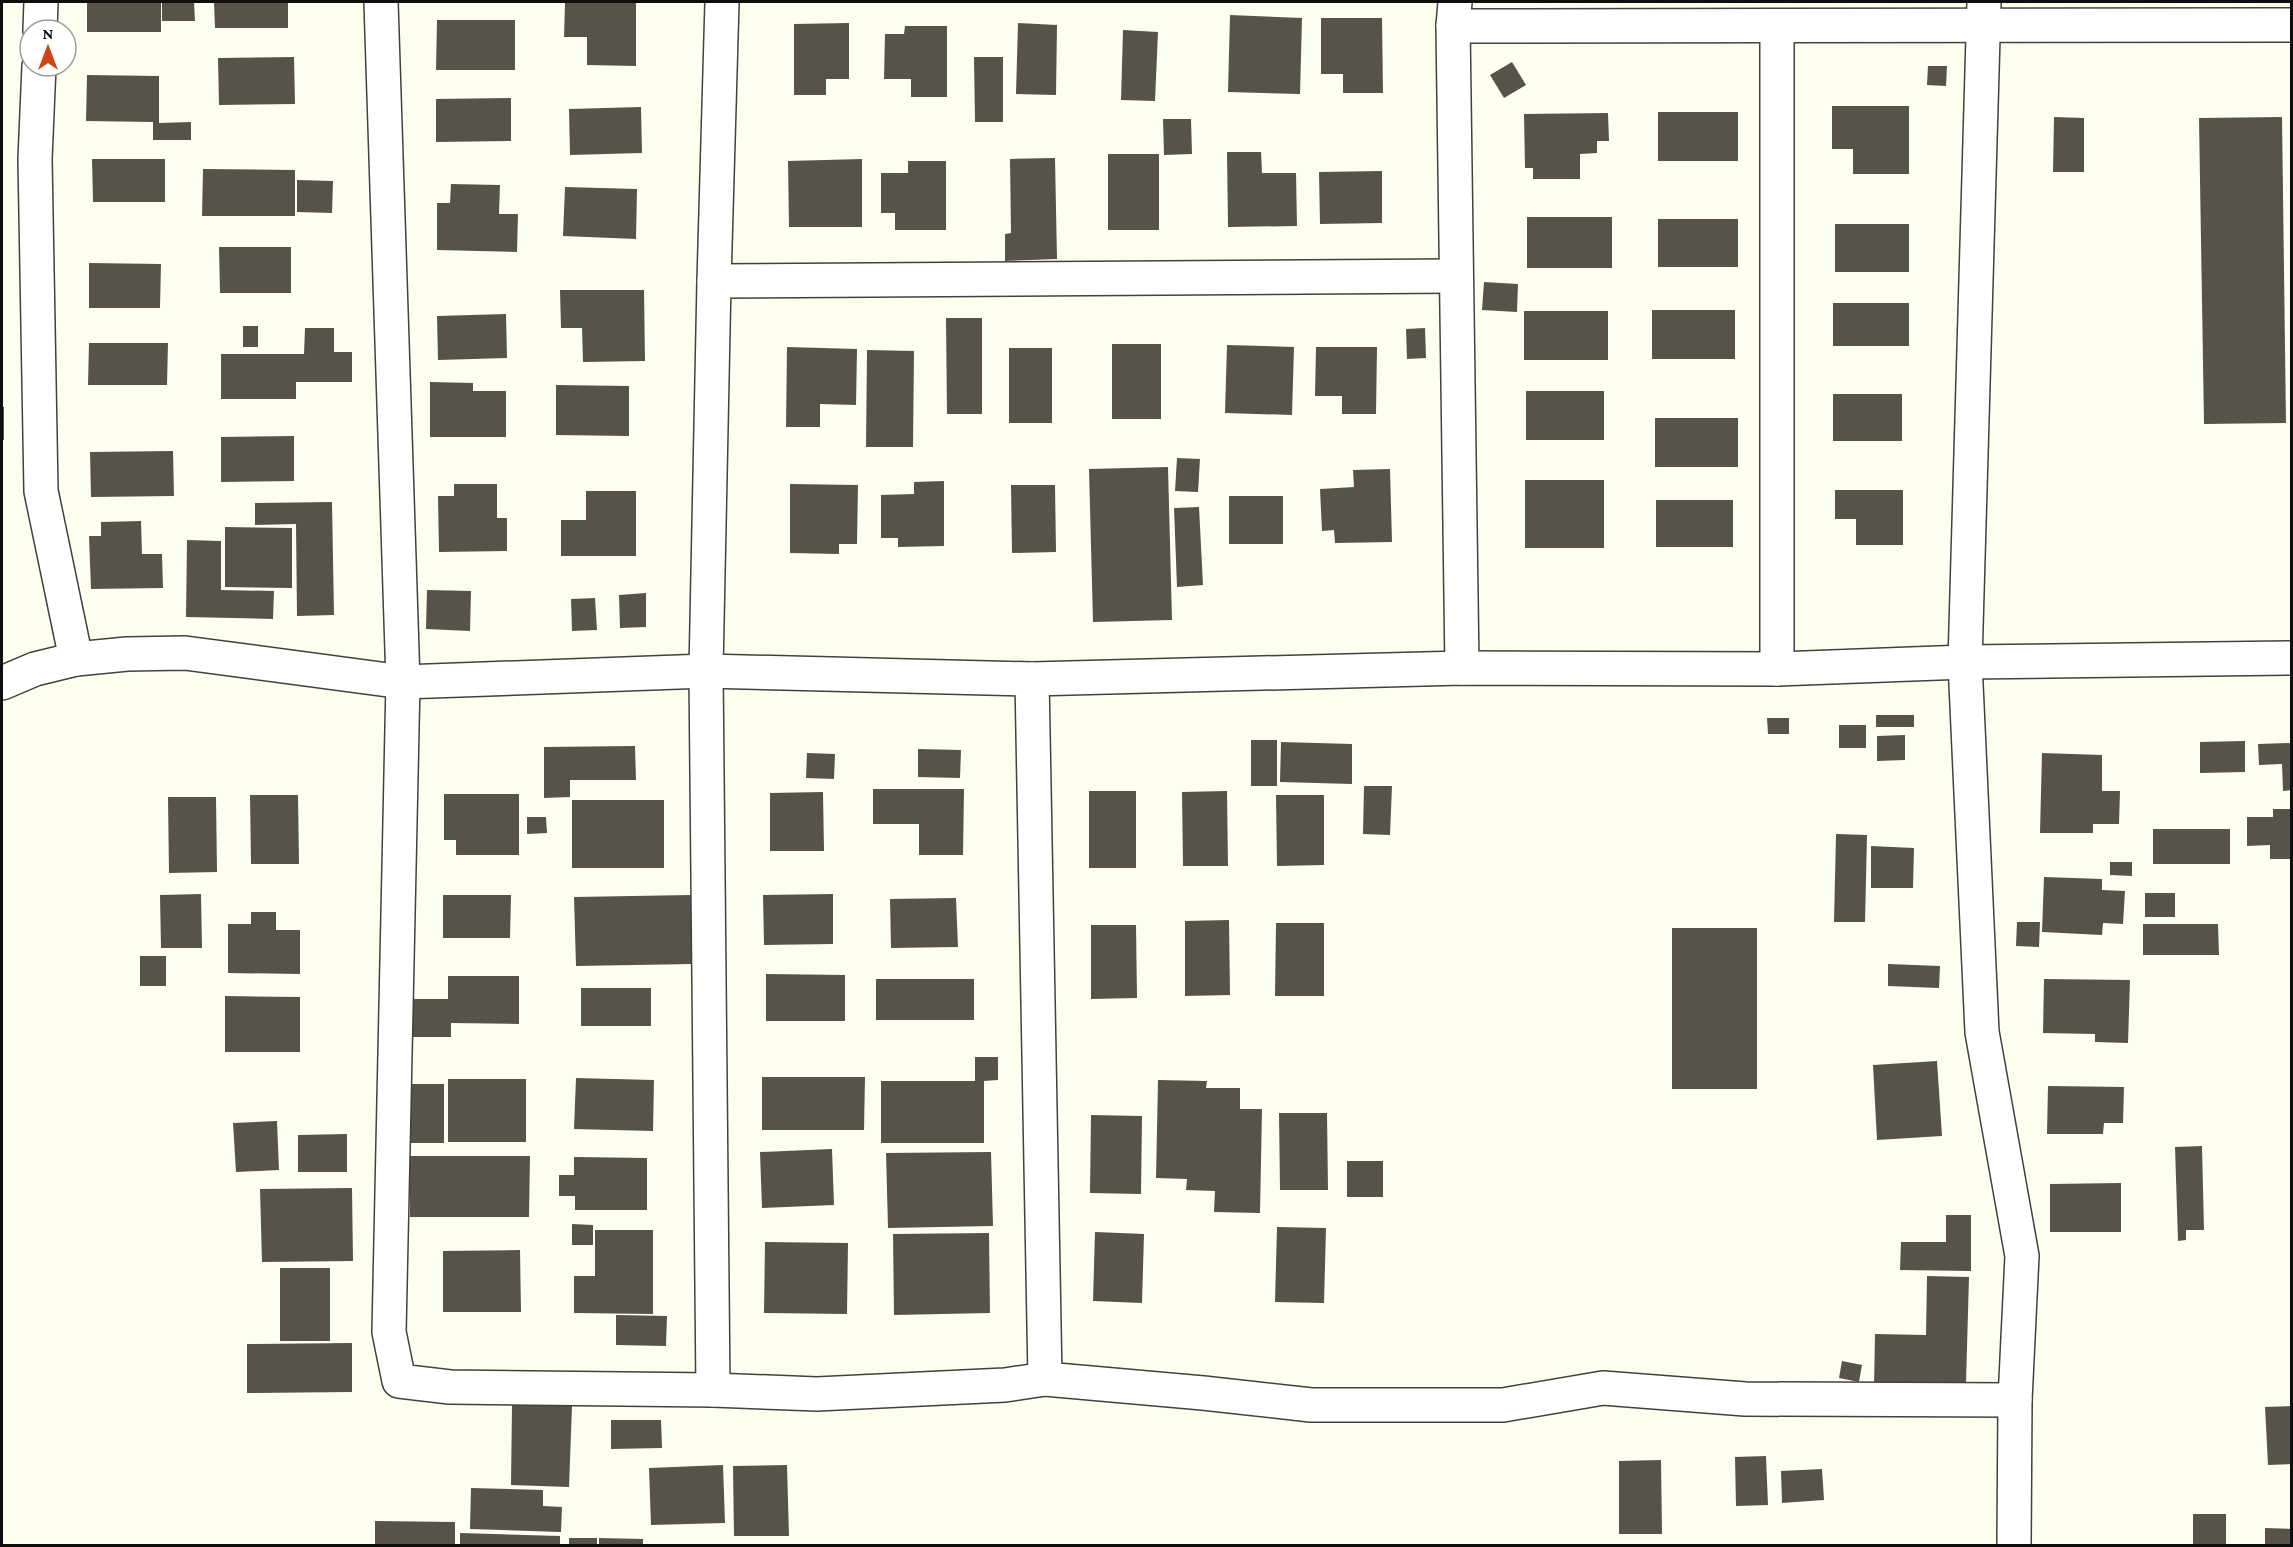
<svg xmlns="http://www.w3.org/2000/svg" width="2293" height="1547" font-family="'Crimson Pro',serif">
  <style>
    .building { fill: #585349 }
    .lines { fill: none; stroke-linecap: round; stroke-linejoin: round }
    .street-casing { stroke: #414141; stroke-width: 36 }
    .street { stroke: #fff; stroke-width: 33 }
  </style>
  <rect width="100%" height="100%" fill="#fdffef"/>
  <g class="building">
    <rect x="87" y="2" width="74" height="30"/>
    <polygon points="162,2 194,2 195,21 162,21"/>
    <polygon points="214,2 288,2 288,28 215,28"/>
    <polygon points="565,2 636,2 636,66 587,65 587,37 564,37"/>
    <polygon points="1230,15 1302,18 1300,94 1228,92"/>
    <polygon points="1321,18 1382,18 1383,93 1343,93 1343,74 1321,74"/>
    <polygon points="437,20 515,20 515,70 436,70"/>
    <polygon points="849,23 849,79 826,79 826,95 794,95 794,24"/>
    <polygon points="1018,23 1057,25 1056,95 1016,94"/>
    <polygon points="905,26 947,26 947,97 911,97 911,79 884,79 885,34 904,34"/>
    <polygon points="1123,30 1158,32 1155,101 1121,100"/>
    <polygon points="294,57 295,104 219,105 218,58"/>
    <polygon points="974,57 1003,57 1003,122 975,122"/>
    <polygon points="1512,62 1526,85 1504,98 1490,75"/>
    <polygon points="1928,66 1947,66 1946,86 1927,85"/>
    <polygon points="87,75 159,76 159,123 191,122 191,140 153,140 153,122 86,121"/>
    <polygon points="511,98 511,141 436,142 436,99"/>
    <polygon points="1832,106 1909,106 1909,174 1853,174 1853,149 1832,149"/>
    <polygon points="641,107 642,153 570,155 569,109"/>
    <rect x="1658" y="112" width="80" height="49"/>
    <polygon points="1608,113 1609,141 1597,141 1597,153 1580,154 1580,179 1533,179 1533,168 1525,168 1524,114"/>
    <polygon points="2054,117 2084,118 2084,172 2053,172"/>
    <polygon points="2282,117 2286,423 2204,424 2199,118"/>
    <polygon points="1163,119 1191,119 1192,154 1164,155"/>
    <polygon points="1227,152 1261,152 1262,173 1296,173 1297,226 1228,227"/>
    <rect x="1108" y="154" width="51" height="76"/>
    <polygon points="1055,158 1057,259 1005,261 1005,234 1011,233 1010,159"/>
    <polygon points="92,159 165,159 165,202 93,202"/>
    <polygon points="862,159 862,227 789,227 788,161"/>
    <polygon points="908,161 946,161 946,230 895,230 895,213 881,213 881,173 908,173"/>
    <polygon points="203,169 295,170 295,216 202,216"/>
    <polygon points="1382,171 1382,223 1320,224 1319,172"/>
    <polygon points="297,180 333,181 332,213 297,212"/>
    <polygon points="451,184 500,185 499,214 518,214 517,252 437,250 437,203 450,203"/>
    <polygon points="565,187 637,189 636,239 563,236"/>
    <rect x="1527" y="217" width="85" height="51"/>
    <rect x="1658" y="219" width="80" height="48"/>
    <rect x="1835" y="224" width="74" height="48"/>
    <polygon points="219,247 291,247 291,293 220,293"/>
    <polygon points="89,263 161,264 160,308 89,308"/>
    <polygon points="1484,282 1518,284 1517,312 1482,310"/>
    <polygon points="560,290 644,290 645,361 583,362 582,328 561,328"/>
    <rect x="1833" y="303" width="76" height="43"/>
    <rect x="1652" y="310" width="83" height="49"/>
    <rect x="1524" y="311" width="84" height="49"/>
    <polygon points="506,314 507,358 438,360 437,316"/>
    <polygon points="946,318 982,318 982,414 947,414"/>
    <rect x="243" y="326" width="15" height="21"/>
    <polygon points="305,328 334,328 334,352 352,352 352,382 296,382 296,399 221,399 221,354 304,354"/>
    <polygon points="1425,328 1426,358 1407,359 1406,329"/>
    <polygon points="89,343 168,343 167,385 88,385"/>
    <rect x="1112" y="344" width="49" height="75"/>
    <polygon points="1227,345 1294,347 1292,415 1225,413"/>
    <polygon points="787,347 857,349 856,405 820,404 820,427 786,427"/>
    <polygon points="1316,347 1377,347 1376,414 1342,414 1342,396 1315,396"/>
    <rect x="1009" y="348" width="43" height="75"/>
    <polygon points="867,350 914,351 913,447 866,447"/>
    <polygon points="430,382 473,383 473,391 506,391 506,437 430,437"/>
    <polygon points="556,385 629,386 629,436 556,435"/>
    <rect x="1526" y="391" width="78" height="49"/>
    <rect x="1833" y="394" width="69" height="47"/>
    <rect x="2" y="407" width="2" height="33"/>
    <rect x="1655" y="418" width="83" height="49"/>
    <polygon points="294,436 294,481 221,482 221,437"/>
    <polygon points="173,451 174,496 91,497 90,452"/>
    <polygon points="1177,458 1200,459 1198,492 1175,491"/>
    <polygon points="1168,467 1172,620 1093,622 1089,469"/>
    <polygon points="1390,469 1392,542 1335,543 1334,530 1322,531 1320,489 1354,487 1353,470"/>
    <rect x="1525" y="480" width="79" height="68"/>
    <polygon points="944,481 944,546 898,547 898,538 881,538 881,495 914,494 914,482"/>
    <polygon points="454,484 497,484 497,518 507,518 507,551 439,552 438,496 454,496"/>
    <polygon points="790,484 858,485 857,544 839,544 839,554 790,553"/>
    <polygon points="1011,485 1055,485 1056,552 1012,553"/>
    <polygon points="1835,490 1903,490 1903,545 1856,545 1856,519 1835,519"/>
    <polygon points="586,491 636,491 636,556 561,556 561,520 586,520"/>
    <rect x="1229" y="496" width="54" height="48"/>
    <rect x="1656" y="500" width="77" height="47"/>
    <polygon points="332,502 334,615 297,616 296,524 255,525 255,503"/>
    <polygon points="1199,507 1203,585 1177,587 1174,508"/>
    <polygon points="141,521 142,554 162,554 163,588 91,589 89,536 101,536 101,522"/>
    <polygon points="225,527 292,528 292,588 225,587"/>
    <polygon points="187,540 221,541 221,590 274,591 273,619 186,617"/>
    <polygon points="427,590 471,591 470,631 426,629"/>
    <polygon points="646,593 646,627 620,628 619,595"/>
    <polygon points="595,598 597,630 572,631 571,599"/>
    <rect x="1876" y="715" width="38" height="12"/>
    <polygon points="1767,718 1789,718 1789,734 1768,734"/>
    <rect x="1839" y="725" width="27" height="23"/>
    <polygon points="1905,735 1905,760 1877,761 1877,736"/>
    <rect x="1251" y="740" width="26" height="46"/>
    <polygon points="2245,741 2245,772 2200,773 2200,742"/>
    <polygon points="1281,742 1352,744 1352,784 1280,782"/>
    <polygon points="2292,743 2292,790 2283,791 2282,764 2259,765 2258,744"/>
    <polygon points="635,746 636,780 570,780 570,797 544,798 544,747"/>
    <polygon points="918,749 961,750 960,778 918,777"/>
    <polygon points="807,753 835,754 834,779 806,778"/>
    <polygon points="2042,753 2102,755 2102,791 2120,791 2119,824 2093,824 2093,833 2040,833"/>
    <polygon points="1364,786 1392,786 1390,835 1363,834"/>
    <polygon points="873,789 964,789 963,855 919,855 919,824 873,824"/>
    <rect x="1089" y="791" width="47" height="77"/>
    <polygon points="1227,791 1228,866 1183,866 1182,792"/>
    <polygon points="823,792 824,851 770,851 770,793"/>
    <polygon points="444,794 519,794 519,855 456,855 456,840 444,840"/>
    <polygon points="250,795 298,795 299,864 251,864"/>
    <polygon points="1276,795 1324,795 1324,865 1277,866"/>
    <polygon points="168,797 216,797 217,872 169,873"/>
    <rect x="572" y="800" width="92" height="68"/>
    <polygon points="2273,809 2292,809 2292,859 2270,859 2270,845 2247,846 2247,817 2273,817"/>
    <polygon points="527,817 546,817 547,833 527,834"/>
    <rect x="2153" y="829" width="77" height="35"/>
    <polygon points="1836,834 1867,835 1865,922 1834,922"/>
    <polygon points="1871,846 1914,848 1913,888 1871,888"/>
    <polygon points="2110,862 2132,862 2132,876 2110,875"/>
    <polygon points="2044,877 2102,879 2102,890 2125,891 2123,924 2103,923 2102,935 2042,932"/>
    <rect x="2145" y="893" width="30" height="24"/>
    <polygon points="201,894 202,948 161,948 160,895"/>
    <polygon points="833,894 833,944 764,945 763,895"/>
    <polygon points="443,895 511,895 510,938 443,938"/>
    <polygon points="691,895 693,964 576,966 574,897"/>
    <polygon points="956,898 958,947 891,948 890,899"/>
    <polygon points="251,912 276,912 276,930 300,930 300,974 228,973 228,924 251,924"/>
    <polygon points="1229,920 1230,995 1185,996 1185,921"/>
    <polygon points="2017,922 2040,922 2039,947 2016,946"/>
    <polygon points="1276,923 1324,923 1324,996 1275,996"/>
    <polygon points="2143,924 2218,924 2219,955 2143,955"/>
    <polygon points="1091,925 1136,925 1137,998 1091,999"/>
    <rect x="1672" y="928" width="85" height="161"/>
    <rect x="140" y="956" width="26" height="30"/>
    <polygon points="1888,964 1940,966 1939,988 1888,986"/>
    <polygon points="766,974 845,975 845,1021 766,1021"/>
    <polygon points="448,976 519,976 519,1024 451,1023 451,1037 403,1037 403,999 448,999"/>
    <rect x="876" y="979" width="98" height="41"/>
    <polygon points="2044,979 2130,980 2128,1043 2095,1042 2095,1034 2043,1033"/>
    <rect x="581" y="988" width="70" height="38"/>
    <polygon points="225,996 300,997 300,1052 225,1052"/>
    <polygon points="975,1057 998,1057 998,1080 984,1081 984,1143 881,1143 881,1081 975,1081"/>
    <polygon points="1937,1061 1942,1136 1877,1140 1873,1065"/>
    <polygon points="762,1077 865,1077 864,1130 762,1130"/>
    <polygon points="576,1078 654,1080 653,1131 574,1129"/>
    <rect x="448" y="1079" width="78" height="63"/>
    <polygon points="1158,1080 1207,1081 1206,1088 1240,1088 1240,1109 1262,1109 1260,1213 1214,1212 1215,1191 1186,1190 1187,1179 1156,1178"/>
    <rect x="407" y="1084" width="37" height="59"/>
    <polygon points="2048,1086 2124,1087 2123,1123 2104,1123 2103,1134 2047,1134"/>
    <polygon points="1279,1113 1327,1113 1328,1190 1280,1190"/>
    <polygon points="1091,1115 1142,1116 1141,1194 1090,1193"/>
    <polygon points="277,1121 279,1170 236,1172 233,1123"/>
    <polygon points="347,1134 347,1172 298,1172 298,1135"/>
    <polygon points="2202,1146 2204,1230 2186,1230 2186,1240 2178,1241 2175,1147"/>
    <polygon points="832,1149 834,1205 762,1208 760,1152"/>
    <polygon points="991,1152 993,1226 888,1228 886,1153"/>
    <polygon points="410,1156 530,1156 529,1217 410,1217"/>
    <polygon points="574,1157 647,1158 647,1210 575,1210 575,1196 559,1196 559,1175 574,1175"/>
    <rect x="1347" y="1161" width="36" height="36"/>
    <polygon points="2121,1183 2121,1232 2050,1232 2050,1184"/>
    <polygon points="352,1188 353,1261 262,1262 260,1189"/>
    <polygon points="1946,1215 1971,1215 1971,1271 1900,1270 1901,1242 1946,1242"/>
    <polygon points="572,1224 593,1225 593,1245 572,1245"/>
    <polygon points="1277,1227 1326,1228 1324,1303 1275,1302"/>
    <polygon points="595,1230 653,1230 653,1314 574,1313 574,1276 595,1276"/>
    <polygon points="1095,1232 1144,1234 1142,1303 1093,1301"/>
    <polygon points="989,1233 990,1313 894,1315 893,1234"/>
    <polygon points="765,1242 848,1243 847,1314 764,1313"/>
    <polygon points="520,1250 521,1312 443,1312 443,1251"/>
    <rect x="280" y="1268" width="50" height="73"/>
    <polygon points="1927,1276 1969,1277 1966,1383 1924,1383 1924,1390 1874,1389 1875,1334 1926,1335"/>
    <polygon points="616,1315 667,1316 666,1346 616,1345"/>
    <polygon points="352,1343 352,1392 247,1393 247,1344"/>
    <polygon points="1842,1361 1862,1365 1859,1382 1839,1378"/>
    <polygon points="512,1405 572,1406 569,1487 511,1485"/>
    <polygon points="2292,1406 2292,1464 2268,1465 2265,1407"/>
    <polygon points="611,1420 661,1420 662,1448 611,1449"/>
    <polygon points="1766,1456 1768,1505 1736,1506 1735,1457"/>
    <polygon points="1661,1460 1662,1534 1619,1534 1619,1461"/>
    <polygon points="723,1465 725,1523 651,1525 649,1468"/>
    <polygon points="787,1465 789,1536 734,1536 733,1466"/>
    <polygon points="1822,1469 1824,1500 1782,1503 1781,1471"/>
    <polygon points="471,1488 543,1490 543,1506 562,1507 561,1532 470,1529"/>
    <rect x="2193" y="1514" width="33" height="32"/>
    <polygon points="375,1521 455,1522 455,1546 375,1546"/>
    <polygon points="2265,1528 2292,1529 2292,1546 2265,1546"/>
    <polygon points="460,1533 560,1536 560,1546 460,1546"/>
    <rect x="569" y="1538" width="28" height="8"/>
    <polygon points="599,1538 643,1539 643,1546 599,1546"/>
  </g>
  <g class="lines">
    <g class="street-casing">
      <g id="street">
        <polyline points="381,2 403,682 389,1332 399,1381 450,1387 713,1390 817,1394 1005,1385 1045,1379 1203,1393 1311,1405 1503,1405 1603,1388 1745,1399 2015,1400"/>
        <polyline points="1455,2 1453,26 1462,668"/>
        <polyline points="1984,2 1965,662 1982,1032 2022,1256 2015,1400 2014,1546"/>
        <polyline points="1453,26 2292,25"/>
        <polyline points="40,30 41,2"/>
        <polyline points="39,66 35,159 41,491 76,659"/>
        <polyline points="714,281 1455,276"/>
        <polyline points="1777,669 1777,26"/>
        <polyline points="1032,679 1045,1379"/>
        <polyline points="2,683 35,669 76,659 127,654 185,653 403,682 706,671 1032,679 1462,668 1777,669 1965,662 2292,658"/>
        <polyline points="713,1390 706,671 714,281 722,2"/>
      </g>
    </g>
    <use href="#street" class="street"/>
  </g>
  <rect width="2293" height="1547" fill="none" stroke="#0e0e0e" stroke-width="6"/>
  <g transform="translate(48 48)"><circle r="28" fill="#ffffff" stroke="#9f9f9f" stroke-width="1.5"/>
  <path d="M0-4.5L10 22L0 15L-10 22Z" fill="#cb4718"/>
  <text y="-9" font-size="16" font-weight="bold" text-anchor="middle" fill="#0e0e0e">N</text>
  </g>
</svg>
